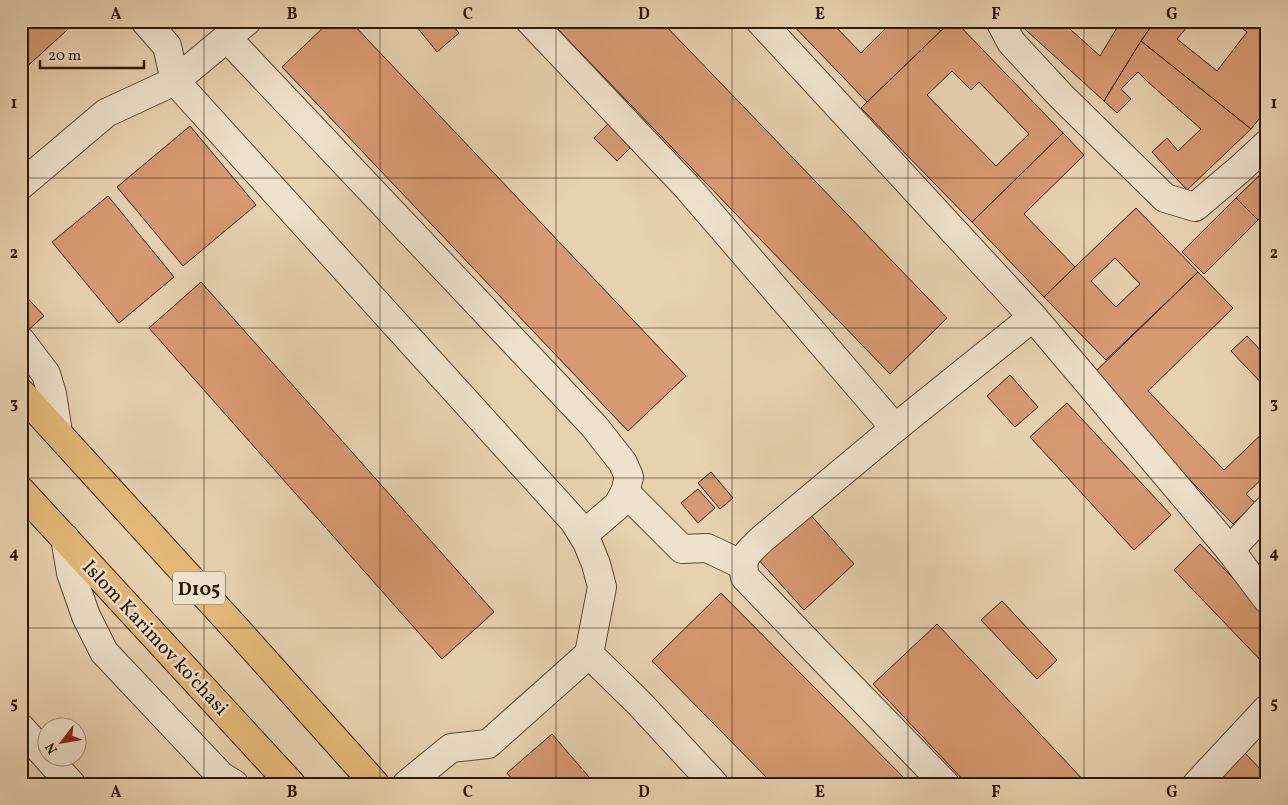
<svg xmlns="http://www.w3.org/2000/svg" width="1288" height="805" font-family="Vollkorn,serif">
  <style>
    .building { fill: #d79973; stroke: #2d180b; fill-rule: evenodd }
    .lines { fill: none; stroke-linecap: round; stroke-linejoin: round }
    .minor-casing { stroke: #5c4634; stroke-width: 30 }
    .major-casing { stroke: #2d180b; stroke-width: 30 }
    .minor { stroke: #efe2cc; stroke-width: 28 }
    .major { stroke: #e4b978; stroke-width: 28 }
    .grid { fill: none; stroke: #2d180b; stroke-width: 1; stroke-opacity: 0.55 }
    .labels { text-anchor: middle; stroke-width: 5; stroke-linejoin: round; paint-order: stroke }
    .shield { fill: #efe2cc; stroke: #675545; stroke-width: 1 }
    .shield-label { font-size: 19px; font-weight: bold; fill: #2d180b }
    .street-label { font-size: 20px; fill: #2d180b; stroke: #efe2cc }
    .neatline { fill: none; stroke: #2d180b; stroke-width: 2 }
    .grid-label { font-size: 16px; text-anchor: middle; font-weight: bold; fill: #2d180b }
  </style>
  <rect width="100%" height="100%" fill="#e7d2b0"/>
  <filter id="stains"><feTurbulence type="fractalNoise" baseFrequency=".004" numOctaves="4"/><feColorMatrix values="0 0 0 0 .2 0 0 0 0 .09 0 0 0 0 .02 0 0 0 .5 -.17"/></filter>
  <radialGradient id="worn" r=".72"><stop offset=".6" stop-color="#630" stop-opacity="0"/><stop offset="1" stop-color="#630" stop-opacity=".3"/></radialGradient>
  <g class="building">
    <polygon points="21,21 77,21 21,72"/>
    <polygon points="330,21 350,21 686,376 628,431 282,67"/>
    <polygon points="412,21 449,21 459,33 437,52"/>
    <polygon points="550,21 661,21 947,318 890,374"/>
    <polygon points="789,21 830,21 861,53 888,26 883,21 928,21 941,31 867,102"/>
    <path d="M951,21h4l108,112 -91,89 -111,-114zM952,71l19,19 8,-8 50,52 -33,32 -69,-71z"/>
    <polygon points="1016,21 1061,21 1100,56 1121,21 1155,21 1141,41 1104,101"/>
    <polygon points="1155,21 1192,21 1177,39 1217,71 1247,32 1233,21 1267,21 1267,109 1251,129 1141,41"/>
    <polygon points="1141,41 1251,129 1187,190 1152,152 1167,138 1178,151 1201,129 1148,82 1138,72 1121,89 1131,99 1117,113 1104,101"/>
    <polygon points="611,121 634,144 617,161 594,138"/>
    <polygon points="190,126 256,205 183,266 117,187"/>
    <polygon points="1063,133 1084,155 1024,214 1075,267 1044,297 972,222"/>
    <polygon points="1267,168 1267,212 1258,220 1236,198"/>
    <polygon points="108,196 174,277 119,323 52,242"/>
    <polygon points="1236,198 1258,220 1204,274 1182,252"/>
    <path d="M1136,208l62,64 -92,88 -62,-63zM1115,258l25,26 -24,23 -25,-26z"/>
    <polygon points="1198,272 1233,308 1148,391 1224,470 1267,429 1267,474 1246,494 1255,503 1233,524 1090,377"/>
    <polygon points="201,282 494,612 442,659 149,328"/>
    <polygon points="21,291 44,316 27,331 21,325"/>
    <polygon points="1247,336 1267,357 1267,389 1231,351"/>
    <polygon points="1010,375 1038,407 1015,427 987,396"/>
    <polygon points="1067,403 1171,515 1134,550 1030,437"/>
    <polygon points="711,472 733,498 720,509 698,483"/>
    <polygon points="698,489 715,508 698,523 681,503"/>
    <polygon points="808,512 854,564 804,610 757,558"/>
    <polygon points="1200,544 1267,613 1267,667 1174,570"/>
    <polygon points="721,593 910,784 773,784 652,661"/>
    <polygon points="1002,601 1057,660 1037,679 981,620"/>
    <polygon points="937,624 1087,784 967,784 873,684"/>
    <polygon points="552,734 595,784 516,784 507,773"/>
    <polygon points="1240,748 1267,776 1267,784 1203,784"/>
  </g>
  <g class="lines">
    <g class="minor-casing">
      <g id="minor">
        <polyline points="145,21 167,46 175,81 574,521 587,542 596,564 602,587 589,654 640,704 714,784"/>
        <polyline points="530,21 688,188 895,428"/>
        <polyline points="760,21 1033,317"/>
        <polyline points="1000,21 1011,42 1061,96 1165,198 1195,207 1240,169 1267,144"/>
        <polyline points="227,38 594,426 623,463 629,477 625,492 618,505 583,535"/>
        <polyline points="21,185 106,113 175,81 247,21"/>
        <polyline points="21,341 46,374 52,394 58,433"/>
        <polyline points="625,492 682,549 707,548 743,565"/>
        <polyline points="65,538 71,573 86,616 104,652 221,776 234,784"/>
        <polyline points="1230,550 1267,599"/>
        <polyline points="21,728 71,784"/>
        <polyline points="407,784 451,748 488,744 589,654"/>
        <path d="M945,784l-127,-131 -73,-76c-5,-21 3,-24 17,-38l133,-111 138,-111 197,233 37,-40"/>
        <polyline points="1197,784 1267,709"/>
      </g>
    </g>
    <g class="major-casing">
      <g id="major">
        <polyline points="21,393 238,631 375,784"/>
        <polyline points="21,491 291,784"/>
      </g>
    </g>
    <use href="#minor" class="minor"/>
    <use href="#major" class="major"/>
  </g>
  <path class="grid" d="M204,21v763M380,21v763M556,21v763M732,21v763M908,21v763M1084,21v763M21,178h1246M21,328h1246M21,478h1246M21,628h1246"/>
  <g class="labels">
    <rect class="shield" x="173" y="571.5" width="52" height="33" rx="4"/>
    <g class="shield-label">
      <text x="199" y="595">D105</text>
    </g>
    <g class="street-label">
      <text transform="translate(156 637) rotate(47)" y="7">Islom Karimov koʻchasi</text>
    </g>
  </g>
  <rect width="1288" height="805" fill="none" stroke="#e7d2b0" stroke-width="55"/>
  <g transform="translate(62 742) rotate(239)"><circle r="24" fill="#efe2cc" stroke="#a1917f"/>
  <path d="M0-4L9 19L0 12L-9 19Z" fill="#8f2418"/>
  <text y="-8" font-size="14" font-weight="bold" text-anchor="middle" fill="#2d180b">N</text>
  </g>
  <path d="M40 60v8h104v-8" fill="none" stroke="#2d180b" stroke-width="2.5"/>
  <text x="48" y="60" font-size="15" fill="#2d180b" stroke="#efe2cc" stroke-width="4" paint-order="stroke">20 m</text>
  <rect x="28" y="28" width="1232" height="750" class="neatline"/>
  <g class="grid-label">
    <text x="116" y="19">A</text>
    <text x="292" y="19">B</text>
    <text x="468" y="19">C</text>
    <text x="644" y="19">D</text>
    <text x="820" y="19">E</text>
    <text x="996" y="19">F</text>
    <text x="1172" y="19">G</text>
    <text x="14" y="108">1</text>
    <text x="1274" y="108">1</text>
    <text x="14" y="258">2</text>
    <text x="1274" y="258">2</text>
    <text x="14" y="408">3</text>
    <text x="1274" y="408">3</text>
    <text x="14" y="558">4</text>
    <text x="1274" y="558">4</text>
    <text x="14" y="708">5</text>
    <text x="1274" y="708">5</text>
    <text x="116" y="797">A</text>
    <text x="292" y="797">B</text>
    <text x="468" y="797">C</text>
    <text x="644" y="797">D</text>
    <text x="820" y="797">E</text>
    <text x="996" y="797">F</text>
    <text x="1172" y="797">G</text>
  </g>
  <rect width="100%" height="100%" filter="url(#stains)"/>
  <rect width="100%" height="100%" fill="url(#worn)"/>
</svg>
